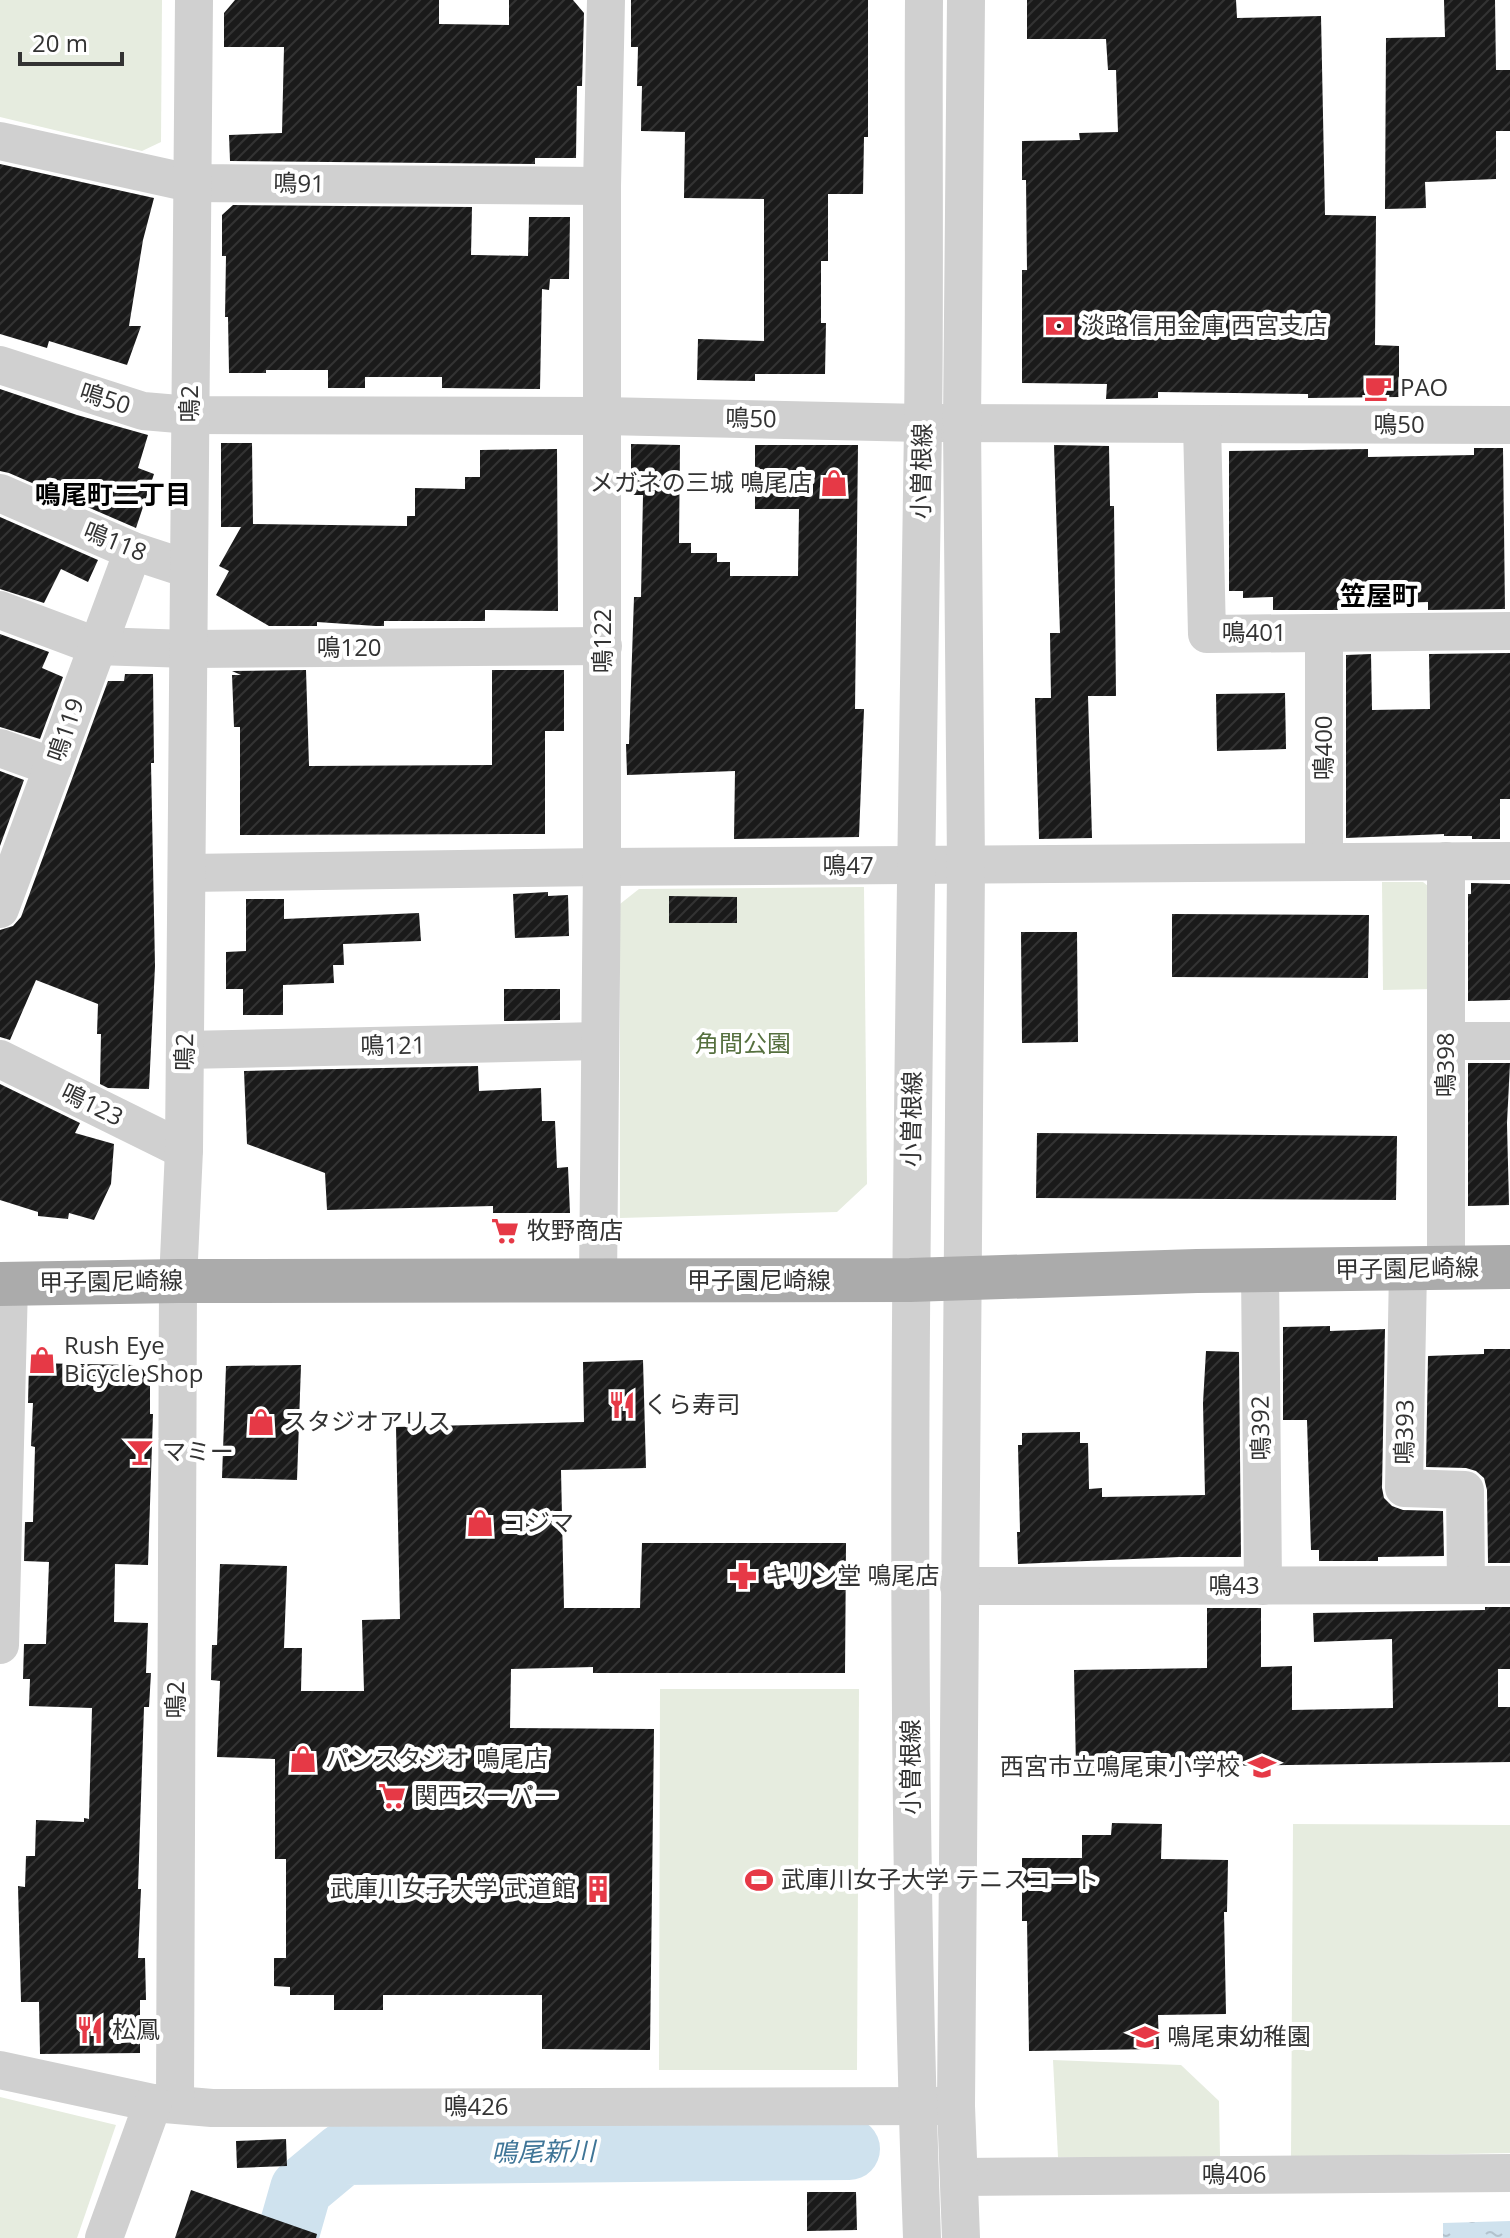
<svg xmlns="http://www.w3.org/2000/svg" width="1510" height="2238" font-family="'Open Sans','Noto Sans JP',sans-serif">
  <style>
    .green { fill: #e6ecdf }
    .water { fill: url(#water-ripples) }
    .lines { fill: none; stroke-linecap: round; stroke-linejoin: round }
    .river { stroke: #cfe2ee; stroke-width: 62 }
    .building { fill: url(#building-hatch) }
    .minor { stroke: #d0d0d0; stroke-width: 38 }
    .major { stroke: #ababab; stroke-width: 44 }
    .labels { text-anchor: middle; stroke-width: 8; stroke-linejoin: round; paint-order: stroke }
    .street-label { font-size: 24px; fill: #333; stroke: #fff }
    .poi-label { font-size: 24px; fill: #333; stroke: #fff; text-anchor: start }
    .park-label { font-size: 24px; fill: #56703f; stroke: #fff }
    .neighbourhood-label { font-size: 26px; font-weight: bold; fill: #000; stroke: #fff }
    .water-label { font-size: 26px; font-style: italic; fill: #3f7597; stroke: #fff }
  </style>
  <defs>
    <pattern id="water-ripples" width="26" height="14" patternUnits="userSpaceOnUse" patternTransform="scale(2)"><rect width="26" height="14" fill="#cfe2ee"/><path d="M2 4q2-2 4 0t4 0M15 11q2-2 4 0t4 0" fill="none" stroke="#b2c2cd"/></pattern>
    <pattern id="building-hatch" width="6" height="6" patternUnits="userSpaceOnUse" patternTransform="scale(2)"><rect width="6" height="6" fill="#1a1a1a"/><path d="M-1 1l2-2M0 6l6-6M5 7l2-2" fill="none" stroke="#333"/></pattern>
  </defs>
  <rect width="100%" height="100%" fill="#fff"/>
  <g class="green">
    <polygon points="0,0 162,0 161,142 142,151 0,117"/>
    <polygon points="1382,882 1423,882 1434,891 1434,989 1383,990"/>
    <polygon points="864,887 867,1184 837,1212 620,1218 620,904 639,889"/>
    <polygon points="660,1689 859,1689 857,2070 659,2070"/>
    <polygon points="1293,1824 1510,1825 1510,2153 1291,2157"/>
    <polygon points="1053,2060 1181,2065 1219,2101 1220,2157 1058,2157"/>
    <polygon points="0,2097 116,2125 77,2238 0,2238"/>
  </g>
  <polygon class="water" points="1510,2221 1510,2238 1443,2238 1443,2223"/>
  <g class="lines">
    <polyline class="river" points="287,2238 301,2189 343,2154 849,2149"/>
  </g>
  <g class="building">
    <polygon points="235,0 439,0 439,24 509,25 509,0 573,0 584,13 582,86 577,86 576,158 535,158 535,164 230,161 229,135 282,133 284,47 224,47 224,13"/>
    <polygon points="631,0 868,0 868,137 864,137 863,194 828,194 828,261 821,261 821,323 826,323 825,374 755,374 755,381 697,380 698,339 764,341 764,199 684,198 685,132 641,131 642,86 637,86 638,47 631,47"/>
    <polygon points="1027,0 1236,0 1237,18 1321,16 1325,215 1376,216 1375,345 1399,346 1399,397 1308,398 1308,394 1158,392 1158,398 1106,399 1107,384 1022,383 1022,270 1027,270 1026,180 1022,180 1022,141 1080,140 1079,133 1118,132 1116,70 1108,70 1106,39 1027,39"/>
    <polygon points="1444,0 1495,0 1496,70 1510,70 1510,131 1496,131 1496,179 1425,182 1426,208 1385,209 1386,38 1445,37"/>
    <polygon points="0,164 154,198 143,240 129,326 141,326 127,365 49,341 47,348 0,334"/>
    <polygon points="233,205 472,207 471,255 476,255 528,256 529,217 570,217 569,279 550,279 549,290 542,289 540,389 442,388 442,377 365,377 365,388 328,388 328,370 266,370 266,373 229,373 228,317 225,317 226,256 222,256 222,215"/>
    <polygon points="0,389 77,415 148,435 138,468 154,474 136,528 9,473 0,471"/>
    <polygon points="221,443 252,443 253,524 407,526 407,516 415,516 415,488 465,489 465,477 480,477 480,450 557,449 558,611 485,610 485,621 384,621 384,626 376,626 317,622 317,626 269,626 216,595 229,571 219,566 241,527 221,527"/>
    <polygon points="631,444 680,445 679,543 691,543 691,553 717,553 717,562 730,562 730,576 798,576 799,509 755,509 755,445 858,445 855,709 864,709 859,837 734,839 735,771 627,775 626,744 629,744 634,597 641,597 643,495 631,495"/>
    <polygon points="1054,445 1109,446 1110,506 1114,506 1116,696 1088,696 1092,838 1039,839 1035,698 1051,698 1050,633 1060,633"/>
    <polygon points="1474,448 1503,448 1505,609 1428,610 1428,602 1369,604 1369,610 1273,610 1273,597 1243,598 1243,591 1229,591 1229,451 1368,449 1368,457 1474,455"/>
    <polygon points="0,517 98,560 88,582 61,569 44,603 0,589"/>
    <polygon points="0,634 49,652 42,668 63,677 40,739 0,727"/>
    <polygon points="1510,653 1510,799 1500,799 1500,839 1472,839 1472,836 1444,836 1444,834 1346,838 1346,655 1371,654 1372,710 1430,709 1429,654"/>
    <polygon points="306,670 309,766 492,765 492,670 564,670 564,731 545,731 545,834 240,835 240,727 234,727 232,675 241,675 232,671"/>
    <polygon points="125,674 153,674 154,763 151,763 155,966 149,1089 108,1088 100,1084 101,1034 97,1034 98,1004 36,980 10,1040 0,1037 0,930 13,926 21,917 108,681 124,681"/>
    <polygon points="1285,693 1286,749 1217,751 1216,694"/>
    <polygon points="0,771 24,780 0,846"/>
    <polygon points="1471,883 1510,884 1510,1000 1468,1001 1468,894 1471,894"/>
    <polygon points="548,892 548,896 568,895 569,936 515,938 513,894"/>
    <polygon points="669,896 737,897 737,923 669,923"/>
    <polygon points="246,899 284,899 284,919 419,913 421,941 343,944 344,965 333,965 334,983 283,985 283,1015 243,1015 243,989 226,989 226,952 246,951"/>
    <polygon points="1172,914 1369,915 1368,978 1172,977"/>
    <polygon points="1021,932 1077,932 1078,1042 1022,1043"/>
    <polygon points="504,989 560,989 560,1020 504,1021"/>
    <polygon points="1468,1063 1510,1063 1507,1123 1509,1205 1468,1206"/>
    <polygon points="478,1066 479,1091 541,1088 542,1121 555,1121 557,1168 568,1167 570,1213 493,1213 493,1206 327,1210 325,1173 247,1144 244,1071"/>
    <polygon points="0,1084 80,1123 75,1133 114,1144 111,1184 94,1220 69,1213 68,1219 38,1216 38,1212 0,1200"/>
    <polygon points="1037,1133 1397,1136 1396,1200 1036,1198"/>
    <polygon points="1330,1326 1330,1331 1385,1329 1382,1488 1384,1498 1392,1506 1403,1510 1443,1511 1444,1556 1378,1557 1378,1561 1319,1561 1319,1550 1311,1550 1307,1420 1283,1420 1283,1327"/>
    <polygon points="1484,1349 1510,1349 1510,1563 1488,1563 1487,1490 1484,1478 1476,1471 1466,1468 1426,1467 1428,1356 1484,1354"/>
    <polygon points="1206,1351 1239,1352 1241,1557 1179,1557 1018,1564 1017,1532 1020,1532 1018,1445 1022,1445 1022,1433 1080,1432 1080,1443 1088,1443 1089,1489 1102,1488 1102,1497 1205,1495 1203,1403"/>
    <polygon points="643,1360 646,1468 561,1470 564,1608 640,1608 642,1543 846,1543 845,1673 593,1673 593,1667 511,1669 510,1728 654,1729 650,2050 542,2049 542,1995 383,1995 383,2010 334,2010 334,1995 290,1995 290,1987 274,1986 274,1958 286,1958 286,1859 275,1859 275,1759 217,1757 220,1681 211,1680 212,1645 217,1645 220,1564 287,1566 284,1648 302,1648 301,1691 364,1691 362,1620 400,1619 396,1427 584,1422 583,1362"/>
    <polygon points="29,1363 133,1365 150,1373 150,1414 153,1414 148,1565 115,1564 114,1622 148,1623 146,1673 151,1673 149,1707 144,1707 138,1889 141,1889 138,1958 145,1958 146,2000 140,2000 140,2053 40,2054 39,2002 21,2002 18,1886 25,1887 26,1856 35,1856 36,1820 84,1822 84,1818 89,1819 92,1708 29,1706 30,1679 23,1679 24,1644 46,1644 49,1562 24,1561 25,1522 33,1522 35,1447 31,1446 33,1403 28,1403"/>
    <polygon points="301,1365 297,1480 222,1478 226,1366"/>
    <polygon points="1485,1607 1510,1607 1510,1669 1498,1669 1498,1707 1510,1707 1510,1762 1076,1768 1074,1670 1207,1668 1207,1608 1261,1608 1261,1667 1292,1666 1292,1710 1393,1708 1392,1639 1314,1642 1313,1613 1485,1610"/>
    <polygon points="1112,1823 1162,1824 1161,1859 1228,1860 1227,1912 1224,1912 1226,2014 1158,2015 1159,2049 1029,2051 1027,1921 1022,1921 1022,1858 1082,1858 1082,1835 1111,1835"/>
    <polygon points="286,2139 287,2166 237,2168 236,2141"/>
    <polygon points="191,2190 317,2234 316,2238 175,2238"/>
    <polygon points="807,2192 856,2192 857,2230 807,2231"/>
  </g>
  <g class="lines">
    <g class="minor">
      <polyline points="0,141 190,183 602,186"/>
      <polyline points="0,365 143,411 190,415 603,416 923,423 1510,425"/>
      <polyline points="1202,424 1207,634 1510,631"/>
      <polyline points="0,493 133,551 188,569"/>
      <polyline points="0,610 96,646 189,649 603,646"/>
      <polyline points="1324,633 1324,862"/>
      <polyline points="0,748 53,767"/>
      <polyline points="187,873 602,867 1510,861"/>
      <polyline points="0,909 133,551"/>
      <polyline points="1446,1041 1510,1041"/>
      <polyline points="185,1050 600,1041"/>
      <polyline points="0,1059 184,1150"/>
      <polyline points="1446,1268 1446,861"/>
      <polyline points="1408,1269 1404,1488 1465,1490 1466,1585"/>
      <polyline points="1260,1271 1263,1586"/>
      <polyline points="598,1282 602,867 602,186 606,0"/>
      <polyline points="959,1586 1510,1585"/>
      <polyline points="0,1645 9,1284"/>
      <polyline points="0,2070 153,2103 212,2108 941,2106"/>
      <polyline points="175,2104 178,1281 184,1150 194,0"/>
      <polyline points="959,2177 1510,2173"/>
      <polyline points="104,2238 153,2103"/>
      <path d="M922,2238c-22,-603 -8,-1207 1,-1811 2,-142 0,-285 1,-427"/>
      <polyline points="961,2238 956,2106 966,865 962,423 966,0"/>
    </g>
    <polyline class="major" points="0,1284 178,1281 910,1280 1197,1271 1510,1267"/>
  </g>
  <defs>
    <g id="bank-bare" transform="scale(2.16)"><path d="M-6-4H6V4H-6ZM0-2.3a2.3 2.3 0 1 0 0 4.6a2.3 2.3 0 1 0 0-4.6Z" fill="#e63946" stroke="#fff" stroke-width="2.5" paint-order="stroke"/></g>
    <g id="cafe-bare" transform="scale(2.16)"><path d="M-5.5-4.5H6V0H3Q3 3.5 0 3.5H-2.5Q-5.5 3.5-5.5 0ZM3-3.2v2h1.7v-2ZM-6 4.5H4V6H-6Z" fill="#e63946" stroke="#fff" stroke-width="2.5" paint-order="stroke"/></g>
    <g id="shop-bare" transform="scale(2.16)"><path d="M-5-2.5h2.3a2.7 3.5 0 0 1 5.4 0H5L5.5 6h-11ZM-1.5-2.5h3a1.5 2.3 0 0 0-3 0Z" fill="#e63946" stroke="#fff" stroke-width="2.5" paint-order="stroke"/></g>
    <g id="supermarket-bare" transform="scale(2.16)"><path d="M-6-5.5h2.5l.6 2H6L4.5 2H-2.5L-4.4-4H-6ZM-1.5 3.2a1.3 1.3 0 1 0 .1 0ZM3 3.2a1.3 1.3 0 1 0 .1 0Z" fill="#e63946" stroke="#fff" stroke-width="2.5" paint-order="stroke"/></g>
    <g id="restaurant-bare" transform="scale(2.16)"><path d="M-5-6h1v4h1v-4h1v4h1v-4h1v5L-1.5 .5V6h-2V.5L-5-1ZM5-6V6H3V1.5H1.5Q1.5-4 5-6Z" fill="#e63946" stroke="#fff" stroke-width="2.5" paint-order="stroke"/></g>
    <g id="bar-bare" transform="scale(2.16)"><path d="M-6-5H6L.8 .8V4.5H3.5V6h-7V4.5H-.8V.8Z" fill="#e63946" stroke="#fff" stroke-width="2.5" paint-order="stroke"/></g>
    <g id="pharmacy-bare" transform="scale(2.16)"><path d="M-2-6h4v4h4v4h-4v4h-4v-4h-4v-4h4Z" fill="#e63946" stroke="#fff" stroke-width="2.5" paint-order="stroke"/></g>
    <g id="school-bare" transform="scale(2.16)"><path d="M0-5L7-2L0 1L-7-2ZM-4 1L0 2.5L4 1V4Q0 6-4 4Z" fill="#e63946" stroke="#fff" stroke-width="2.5" paint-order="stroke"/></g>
    <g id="stadium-bare" transform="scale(2.16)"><path d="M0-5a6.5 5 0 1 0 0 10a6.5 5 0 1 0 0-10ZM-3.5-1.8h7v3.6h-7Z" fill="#e63946" stroke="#fff" stroke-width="2.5" paint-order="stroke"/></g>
    <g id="building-bare" transform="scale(2.16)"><path d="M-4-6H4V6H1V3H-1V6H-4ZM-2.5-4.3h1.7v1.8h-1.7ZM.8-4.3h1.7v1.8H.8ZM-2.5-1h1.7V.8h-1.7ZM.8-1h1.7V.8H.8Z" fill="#e63946" stroke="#fff" stroke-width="2.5" paint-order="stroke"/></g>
  </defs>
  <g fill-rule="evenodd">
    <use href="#bank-bare" x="1059" y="326"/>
    <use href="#cafe-bare" x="1378" y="388"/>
    <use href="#shop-bare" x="834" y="483"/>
    <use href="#supermarket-bare" x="505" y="1231"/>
    <use href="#shop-bare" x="42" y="1360"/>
    <use href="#restaurant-bare" x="622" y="1405"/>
    <use href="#shop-bare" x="261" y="1422"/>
    <use href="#bar-bare" x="140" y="1452"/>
    <use href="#shop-bare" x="480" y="1523"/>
    <use href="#pharmacy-bare" x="743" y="1576"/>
    <use href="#shop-bare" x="303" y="1759"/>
    <use href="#school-bare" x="1262" y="1767"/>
    <use href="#supermarket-bare" x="392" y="1796"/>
    <use href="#stadium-bare" x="759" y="1880"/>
    <use href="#building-bare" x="598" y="1889"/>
    <use href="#restaurant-bare" x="90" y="2030"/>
    <use href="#school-bare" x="1145" y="2037"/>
  </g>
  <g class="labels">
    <g class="street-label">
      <text transform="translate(299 184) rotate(1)" y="8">鳴91</text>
      <text transform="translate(105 399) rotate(18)" y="8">鳴50</text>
      <text transform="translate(190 404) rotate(-90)" y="8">鳴2</text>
      <text transform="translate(751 419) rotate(1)" y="8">鳴50</text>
      <text x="1399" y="433">鳴50</text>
      <text transform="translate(922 471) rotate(-89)" y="8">小曽根線</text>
      <text transform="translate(115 542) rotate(22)" y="8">鳴118</text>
      <text x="1254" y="641">鳴401</text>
      <text transform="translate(603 641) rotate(-90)" y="8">鳴122</text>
      <text x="349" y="656">鳴120</text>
      <text transform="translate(66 730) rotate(-71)" y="8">鳴119</text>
      <text transform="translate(1324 748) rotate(-90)" y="8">鳴400</text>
      <text x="848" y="874">鳴47</text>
      <text transform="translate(393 1046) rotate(-1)" y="8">鳴121</text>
      <text transform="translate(185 1052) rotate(-89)" y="8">鳴2</text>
      <text transform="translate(1446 1065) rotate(-90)" y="8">鳴398</text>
      <text transform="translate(92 1105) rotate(26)" y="8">鳴123</text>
      <text transform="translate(912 1119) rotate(-89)" y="8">小曽根線</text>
      <text transform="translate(1407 1269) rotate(-1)" y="8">甲子園尼崎線</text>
      <text x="759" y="1289">甲子園尼崎線</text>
      <text transform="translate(111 1282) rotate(-1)" y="8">甲子園尼崎線</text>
      <text transform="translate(1261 1428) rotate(-91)" y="8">鳴392</text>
      <text transform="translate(1405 1432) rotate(-89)" y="8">鳴393</text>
      <text x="1234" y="1594">鳴43</text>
      <text transform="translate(176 1700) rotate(-90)" y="8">鳴2</text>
      <text transform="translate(911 1767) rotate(-90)" y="8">小曽根線</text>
      <text x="476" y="2115">鳴426</text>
      <text x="1234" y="2183">鳴406</text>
    </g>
    <g class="poi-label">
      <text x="1081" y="334">淡路信用金庫 西宮支店</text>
      <text x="1400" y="396">PAO</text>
      <text x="812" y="491" text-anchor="end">メガネの三城 鳴尾店</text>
      <text x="527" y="1239">牧野商店</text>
      <text x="64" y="1354">Rush Eye<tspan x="64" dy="28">Bicycle Shop</tspan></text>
      <text x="644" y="1413">くら寿司</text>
      <text x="283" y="1430">スタジオアリス</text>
      <text x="162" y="1460">マミー</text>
      <text x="502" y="1531">コジマ</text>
      <text x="765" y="1584">キリン堂 鳴尾店</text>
      <text x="325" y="1767">パンスタジオ 鳴尾店</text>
      <text x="1240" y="1775" text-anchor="end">西宮市立鳴尾東小学校</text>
      <text x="414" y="1804">関西スーパー</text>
      <text x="781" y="1888">武庫川女子大学 テニスコート</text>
      <text x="576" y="1897" text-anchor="end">武庫川女子大学 武道館</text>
      <text x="112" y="2038">松鳳</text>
      <text x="1167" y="2045">鳴尾東幼稚園</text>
    </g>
    <g class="park-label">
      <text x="743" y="1052">角間公園</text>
    </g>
    <g class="neighbourhood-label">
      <text x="113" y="504">鳴尾町二丁目</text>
      <text x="1379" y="605">笠屋町</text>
    </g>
    <g class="water-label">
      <text transform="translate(543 2152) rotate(-1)" y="9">鳴尾新川</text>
    </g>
  </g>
  <path d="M20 52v12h102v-12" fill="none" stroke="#333333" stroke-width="4"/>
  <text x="32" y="52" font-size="24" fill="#333333" stroke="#ffffff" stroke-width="6" paint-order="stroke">20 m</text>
</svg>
